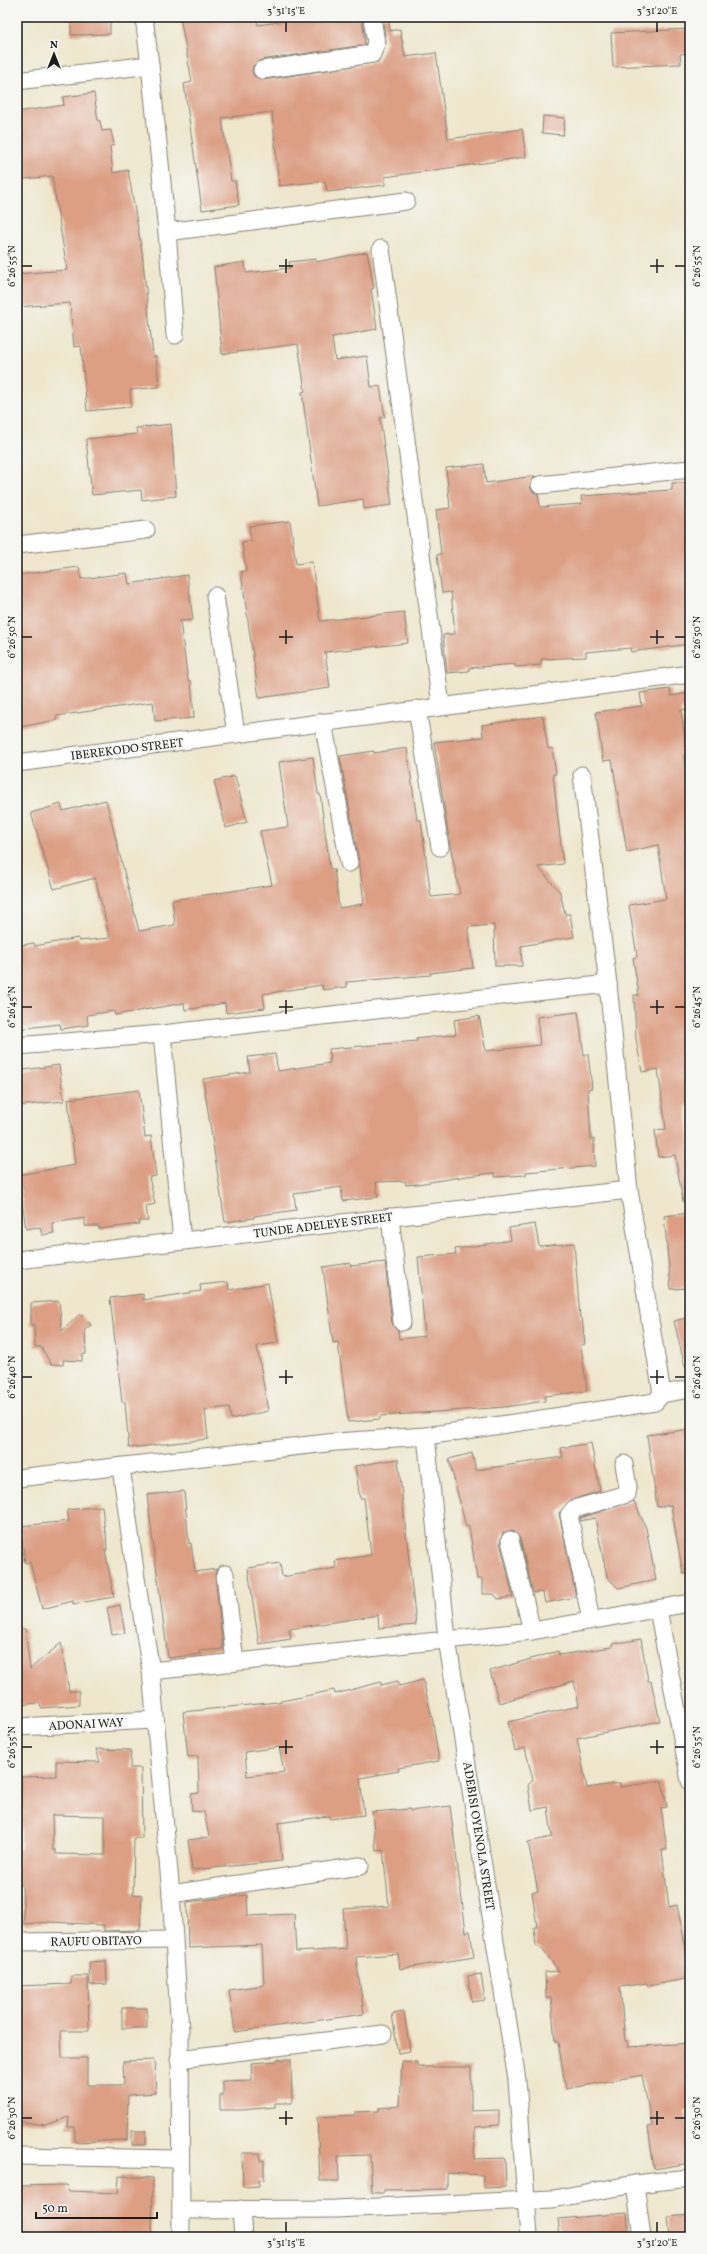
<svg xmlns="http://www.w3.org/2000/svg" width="707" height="2254" font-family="Vollkorn,serif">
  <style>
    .building { fill: #dc9f84; fill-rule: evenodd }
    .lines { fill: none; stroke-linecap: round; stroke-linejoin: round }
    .minor-casing { stroke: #858274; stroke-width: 19 }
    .minor { stroke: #fff; stroke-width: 17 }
    .ticks { fill: none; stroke: #1c1c1c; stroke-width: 1.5 }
    .labels { text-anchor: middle; stroke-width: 4; stroke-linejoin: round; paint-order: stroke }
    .street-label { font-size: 12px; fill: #1c1c1c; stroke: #f6f6f2 }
    .neatline { fill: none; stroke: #1c1c1c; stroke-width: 1.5 }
    .ticks-label { font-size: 10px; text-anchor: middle; fill: #1c1c1c }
  </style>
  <rect width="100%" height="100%" fill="#f6f6f2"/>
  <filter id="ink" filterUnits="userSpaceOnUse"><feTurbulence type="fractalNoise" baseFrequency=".025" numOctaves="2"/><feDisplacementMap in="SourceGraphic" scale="8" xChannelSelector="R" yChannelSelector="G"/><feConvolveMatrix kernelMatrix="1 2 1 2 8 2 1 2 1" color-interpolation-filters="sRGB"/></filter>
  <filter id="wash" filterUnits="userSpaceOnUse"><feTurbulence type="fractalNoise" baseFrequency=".012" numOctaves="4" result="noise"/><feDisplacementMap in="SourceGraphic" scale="16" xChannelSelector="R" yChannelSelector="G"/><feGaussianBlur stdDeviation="0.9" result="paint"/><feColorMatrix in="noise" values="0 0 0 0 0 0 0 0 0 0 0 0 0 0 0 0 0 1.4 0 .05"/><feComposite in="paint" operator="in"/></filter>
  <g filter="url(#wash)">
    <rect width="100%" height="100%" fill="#eee7cd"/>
    <g id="blocks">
      <g class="building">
        <polygon points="71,17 110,17 110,34 71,35"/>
        <polygon points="180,17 256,17 258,25 312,17 362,17 365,45 260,60 253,66 252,72 254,76 263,80 378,62 386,42 382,17 388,17 390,31 400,29 405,57 436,53 448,139 522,129 526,157 385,177 385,185 327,192 325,181 279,186 272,112 222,118 231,181 235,181 239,205 202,210 184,84 192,82"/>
        <polygon points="690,29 690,53 680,54 681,64 613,67 611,33"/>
        <polygon points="94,93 98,121 100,121 102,131 111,130 114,145 110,146 113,173 128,170 142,252 153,356 156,356 159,387 130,390 131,407 87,411 81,346 74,347 70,303 17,307 17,274 67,270 52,176 17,180 17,112 64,105 63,97"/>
        <polygon points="543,116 565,118 563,135 542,133"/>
        <polygon points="367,252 374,288 371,289 377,329 332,337 335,360 367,356 371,387 380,386 385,417 380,418 392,505 364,509 363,499 317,506 302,392 305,391 298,344 222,354 214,267 245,262 246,273 290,268 289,262 316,259 316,262"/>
        <polygon points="171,424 176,496 142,500 141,490 92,495 86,439 137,434 136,428"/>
        <polygon points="484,464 486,483 535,476 530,486 532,491 538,494 540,507 582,504 581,496 672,490 672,483 690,483 690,644 631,652 630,648 586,652 586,657 541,659 541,665 515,667 515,664 469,668 469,671 447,673 443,635 455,634 451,592 442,593 437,555 441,554 436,510 450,508 446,468"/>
        <polygon points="290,521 296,564 312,562 320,621 404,612 408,643 325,652 330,688 259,698 241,572 246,571 242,542 251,541 249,526"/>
        <polygon points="79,567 81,579 127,573 129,584 187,575 193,620 180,621 188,681 191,681 194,718 155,721 153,702 56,716 57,720 20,727 17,710 17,575"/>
        <polygon points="670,689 671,696 690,693 690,709 681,710 687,755 684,755 690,818 690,1105 686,1105 690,1153 690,1201 683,1202 675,1155 658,1157 655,1130 666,1129 658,1069 642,1072 636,1039 634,995 639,995 633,958 637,957 629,905 666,899 658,845 627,852 612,760 603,761 596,712 642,706 640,693"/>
        <polygon points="543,716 548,749 552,748 556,774 553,774 563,864 538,867 560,892 565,914 570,914 574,937 521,946 522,966 495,966 494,925 468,927 473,968 430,973 431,975 346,982 347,987 323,990 322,985 263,994 265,1008 226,1013 225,1003 185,1010 184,1003 115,1015 114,1011 87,1015 88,1025 61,1029 60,1024 17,1029 17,946 34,943 35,946 78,938 79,941 110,938 95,878 54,889 31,813 61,804 63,811 106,800 139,931 175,925 172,900 272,885 260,831 288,827 279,762 313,757 318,794 320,794 330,869 334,869 339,908 364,904 360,867 340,756 374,751 374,753 407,748 417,820 421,820 431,897 460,894 450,845 434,742 483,737 482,725"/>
        <polygon points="235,776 247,822 226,828 214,781"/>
        <polygon points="578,1012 584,1055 588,1054 592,1088 588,1089 591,1139 594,1139 595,1166 526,1172 526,1175 495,1177 495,1173 467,1176 418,1184 406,1185 405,1181 376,1182 378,1197 343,1201 341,1187 294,1194 296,1210 254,1216 254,1218 225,1222 203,1079 250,1072 248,1057 275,1054 278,1071 330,1063 329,1049 417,1041 416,1039 456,1034 454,1020 479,1016 486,1051 540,1045 537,1017"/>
        <polygon points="59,1065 64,1101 17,1106 17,1071"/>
        <polygon points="139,1090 145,1137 151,1136 156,1176 149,1177 155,1204 146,1206 148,1221 139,1221 139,1224 99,1229 99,1226 85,1226 85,1218 52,1223 54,1233 42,1235 40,1227 26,1229 18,1175 75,1165 68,1099"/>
        <polygon points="690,1213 690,1288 671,1289 664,1216"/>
        <polygon points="535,1224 539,1246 574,1243 580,1318 582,1318 585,1344 581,1345 587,1391 545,1396 545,1401 505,1407 380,1416 380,1419 348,1422 338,1342 333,1343 323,1267 350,1263 351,1266 385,1262 392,1323 398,1331 399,1339 425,1336 418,1257 456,1254 455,1249 511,1240 509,1228"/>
        <polygon points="228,1282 229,1290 268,1283 278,1343 257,1346 268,1411 231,1419 229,1407 205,1410 208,1439 129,1448 125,1402 122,1402 110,1298 143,1294 143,1300 201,1291 200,1285"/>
        <polygon points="59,1301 62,1331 80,1314 91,1325 85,1329 86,1354 82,1355 82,1361 63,1360 63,1365 51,1364 41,1347 35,1347 34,1325 31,1325 31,1303"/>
        <polygon points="690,1317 690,1367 685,1367 674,1321"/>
        <polygon points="690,1429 690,1573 683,1574 671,1505 657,1507 647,1435"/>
        <polygon points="591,1443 600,1491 571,1500 559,1513 576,1597 545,1603 543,1592 533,1593 520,1538 512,1530 503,1533 500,1542 513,1597 498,1599 494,1594 482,1594 482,1579 477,1579 469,1526 466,1527 449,1459 472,1453 476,1470 563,1457 561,1448"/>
        <polygon points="398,1459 416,1625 379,1628 378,1615 289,1629 291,1639 259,1644 248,1568 280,1563 282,1577 336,1568 335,1561 371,1555 364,1498 360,1498 355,1466"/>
        <polygon points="184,1491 189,1544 191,1543 195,1572 217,1569 215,1575 223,1649 199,1651 200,1654 168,1658 147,1495"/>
        <polygon points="634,1501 646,1528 656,1580 618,1588 607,1577 595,1518 580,1521 580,1518"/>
        <polygon points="102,1506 105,1532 106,1532 107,1550 105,1550 114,1597 73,1604 73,1601 42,1609 30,1562 25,1563 20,1526 69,1521 67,1510"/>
        <polygon points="120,1605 125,1633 112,1635 107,1608"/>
        <polygon points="17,1629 25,1629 30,1669 61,1643 69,1691 79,1691 79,1705 41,1708 40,1703 17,1705"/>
        <polygon points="641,1639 648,1681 651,1681 660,1721 577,1738 587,1788 620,1783 620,1787 662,1781 667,1807 661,1808 667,1850 662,1850 669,1907 677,1905 690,1969 690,1978 648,1986 647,1983 620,1987 625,2041 627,2041 628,2047 690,2043 690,2109 685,2110 690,2143 690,2163 654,2169 648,2127 652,2126 642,2075 566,2089 558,2042 555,2042 551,1997 546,1997 545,1972 559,1971 542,1949 536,1946 534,1927 537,1927 532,1892 538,1891 528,1842 552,1837 548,1807 532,1810 528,1785 533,1780 525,1748 515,1751 508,1722 579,1706 574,1681 499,1703 490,1671 558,1651 559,1655 612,1647 612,1644"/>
        <path d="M423,1680l10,42 6,39 -41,7 1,3 -39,7 4,37 -34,4 -1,-3 -51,7 4,38 -90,9 -4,-30 21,-3 -5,-25 -12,-1 -1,-17 8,-1 -1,-37 -10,1 -5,-45 94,-10 57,-12 1,4 46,-12v3l17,-4 1,5zM279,1747l5,25 -37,4 -2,-24z"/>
        <path d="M96,1749l35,1 -1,18h11l1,70h-8l-1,56 9,1 -2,35 -36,1v-6l-53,-3 -27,2 -2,-39h-5v-36h4v-72l35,-1v-15l44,1zM52,1815l53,1v39l-49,-1v-4h-3z"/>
        <polygon points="450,1806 466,1932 470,1931 474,1957 400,1969 398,1954 356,1957 364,2014 235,2032 229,1990 264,1985 262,1945 188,1948 187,1902 247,1895 248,1916 294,1914 296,1952 346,1949 343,1909 389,1906 383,1850 376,1851 372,1812 410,1809 410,1811"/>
        <polygon points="106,1961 107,1984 90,1985 89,1962"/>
        <polygon points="481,1974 485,2000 472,2002 468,1976"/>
        <polygon points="71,1976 88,1976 89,2031 61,2031 62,2058 87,2058 87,2085 124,2085 123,2061 154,2060 156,2093 128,2095 127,2140 75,2142 75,2127 68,2127 69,2117 45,2125 17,2121 17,1986 71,1984"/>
        <rect x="122" y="2008" width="25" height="20"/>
        <polygon points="404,2012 410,2051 398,2053 392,2014"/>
        <polygon points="277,2059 291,2059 292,2103 275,2103 275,2107 242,2110 220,2110 220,2095 223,2095 223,2081 252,2080 251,2063 277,2061"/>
        <polygon points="402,2061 417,2062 417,2067 471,2067 471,2111 499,2110 499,2125 475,2127 474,2159 505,2158 506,2187 484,2188 483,2175 447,2173 447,2189 384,2190 384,2193 372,2193 370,2155 338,2156 339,2181 320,2181 317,2117 355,2115 355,2112 379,2111 379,2108 400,2106"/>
        <rect x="132" y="2131" width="14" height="14"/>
        <polygon points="242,2153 260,2153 260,2161 264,2160 264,2180 259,2180 259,2186 243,2187"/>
        <polygon points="119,2176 153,2178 152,2237 17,2237 17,2186 67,2185 68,2191 118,2193"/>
        <polygon points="627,2213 629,2237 560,2237 558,2219"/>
        <polygon points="690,2215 690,2237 670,2237 668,2217"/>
      </g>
    </g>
  </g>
  <g filter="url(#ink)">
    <use href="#blocks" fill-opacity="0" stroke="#858274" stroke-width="1"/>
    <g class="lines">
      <g class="minor-casing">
        <g id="minor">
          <polyline points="144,17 150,65"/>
          <polyline points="262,70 372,54 376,43 372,17"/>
          <polyline points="17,81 150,65 167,232 406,201"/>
          <polyline points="167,232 175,335"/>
          <polyline points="381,249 441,706"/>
          <polyline points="540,485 690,469"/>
          <polyline points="17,545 146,530"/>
          <polyline points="215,596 236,734"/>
          <polyline points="417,709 440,847"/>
          <polyline points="323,722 349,863"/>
          <polyline points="17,763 690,674"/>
          <polyline points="162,1034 182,1241"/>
          <polyline points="17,1046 162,1034 608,984"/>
          <polyline points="390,1217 402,1322"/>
          <polyline points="17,1260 629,1190"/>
          <polyline points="662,1394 690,1389"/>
          <polyline points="426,1436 447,1639 517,2080 529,2237"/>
          <polyline points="121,1467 136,1578 151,1671 171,1894 180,2031 181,2237"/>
          <polyline points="17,1478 336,1442 426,1436 655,1402 662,1394 629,1190 608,984 582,775"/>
          <polyline points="510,1540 532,1631"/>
          <polyline points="225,1574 235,1662"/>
          <polyline points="658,1609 690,1781"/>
          <polyline points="591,1620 569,1515 574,1509 627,1494 628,1487 624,1464"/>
          <polyline points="151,1671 532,1631 690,1603"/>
          <polyline points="17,1727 155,1720"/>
          <polyline points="171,1894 360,1866"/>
          <polyline points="17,1942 174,1940"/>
          <polyline points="179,2059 383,2034"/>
          <polyline points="17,2156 179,2159"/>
          <polyline points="635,2184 642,2237"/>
          <polyline points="241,2209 243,2237"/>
          <polyline points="181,2210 335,2209 553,2199 635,2184 690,2178"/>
        </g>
      </g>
      <use href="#minor" class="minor"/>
    </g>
  </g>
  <path class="ticks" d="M286,22v10M657,22v10M286,259v14M657,259v14M22,266h10M279,266h14M650,266h14M675,266h10M286,630v14M657,630v14M22,637h10M279,637h14M650,637h14M675,637h10M286,1000v14M657,1000v14M22,1007h10M279,1007h14M650,1007h14M675,1007h10M286,1370v14M657,1370v14M22,1377h10M279,1377h14M650,1377h14M675,1377h10M286,1740v14M657,1740v14M22,1747h10M279,1747h14M650,1747h14M675,1747h10M286,2111v14M657,2111v14M22,2118h10M279,2118h14M650,2118h14M675,2118h10M286,2222v10M657,2222v10"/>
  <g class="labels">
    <g class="street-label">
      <text transform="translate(127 749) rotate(-7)" y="4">IBEREKODO STREET</text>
      <text transform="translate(323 1225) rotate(-7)" y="4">TUNDE ADELEYE STREET</text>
      <text transform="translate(86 1724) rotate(-3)" y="4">ADONAI WAY</text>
      <text transform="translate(479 1836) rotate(81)" y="4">ADEBISI OYENOLA STREET</text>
      <text transform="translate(96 1941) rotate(-1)" y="4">RAUFU OBITAYO</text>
    </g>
  </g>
  <rect width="707" height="2254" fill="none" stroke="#f6f6f2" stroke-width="44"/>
  <g transform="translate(54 54)" stroke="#f6f6f2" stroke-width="3" paint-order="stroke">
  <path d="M0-3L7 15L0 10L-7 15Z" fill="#1c1c1c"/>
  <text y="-6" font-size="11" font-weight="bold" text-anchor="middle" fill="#1c1c1c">N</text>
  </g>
  <path d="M36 2212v6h121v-6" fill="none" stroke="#1c1c1c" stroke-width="2"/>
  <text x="42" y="2212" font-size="12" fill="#1c1c1c" stroke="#f6f6f2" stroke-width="3" paint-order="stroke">50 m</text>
  <rect x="22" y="22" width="663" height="2210" class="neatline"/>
  <g class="ticks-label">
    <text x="286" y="14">3°31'15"E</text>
    <text x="657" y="14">3°31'20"E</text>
    <text transform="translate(11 266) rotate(-90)" y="4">6°26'55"N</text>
    <text transform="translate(696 266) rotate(-90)" y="4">6°26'55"N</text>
    <text transform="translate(11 637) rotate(-90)" y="4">6°26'50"N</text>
    <text transform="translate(696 637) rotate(-90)" y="4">6°26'50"N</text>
    <text transform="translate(11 1007) rotate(-90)" y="4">6°26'45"N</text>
    <text transform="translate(696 1007) rotate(-90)" y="4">6°26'45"N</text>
    <text transform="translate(11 1377) rotate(-90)" y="4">6°26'40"N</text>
    <text transform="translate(696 1377) rotate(-90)" y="4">6°26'40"N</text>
    <text transform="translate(11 1747) rotate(-90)" y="4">6°26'35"N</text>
    <text transform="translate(696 1747) rotate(-90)" y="4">6°26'35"N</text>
    <text transform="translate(11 2118) rotate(-90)" y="4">6°26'30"N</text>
    <text transform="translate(696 2118) rotate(-90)" y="4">6°26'30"N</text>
    <text x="286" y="2246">3°31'15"E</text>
    <text x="657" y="2246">3°31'20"E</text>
  </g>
</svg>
